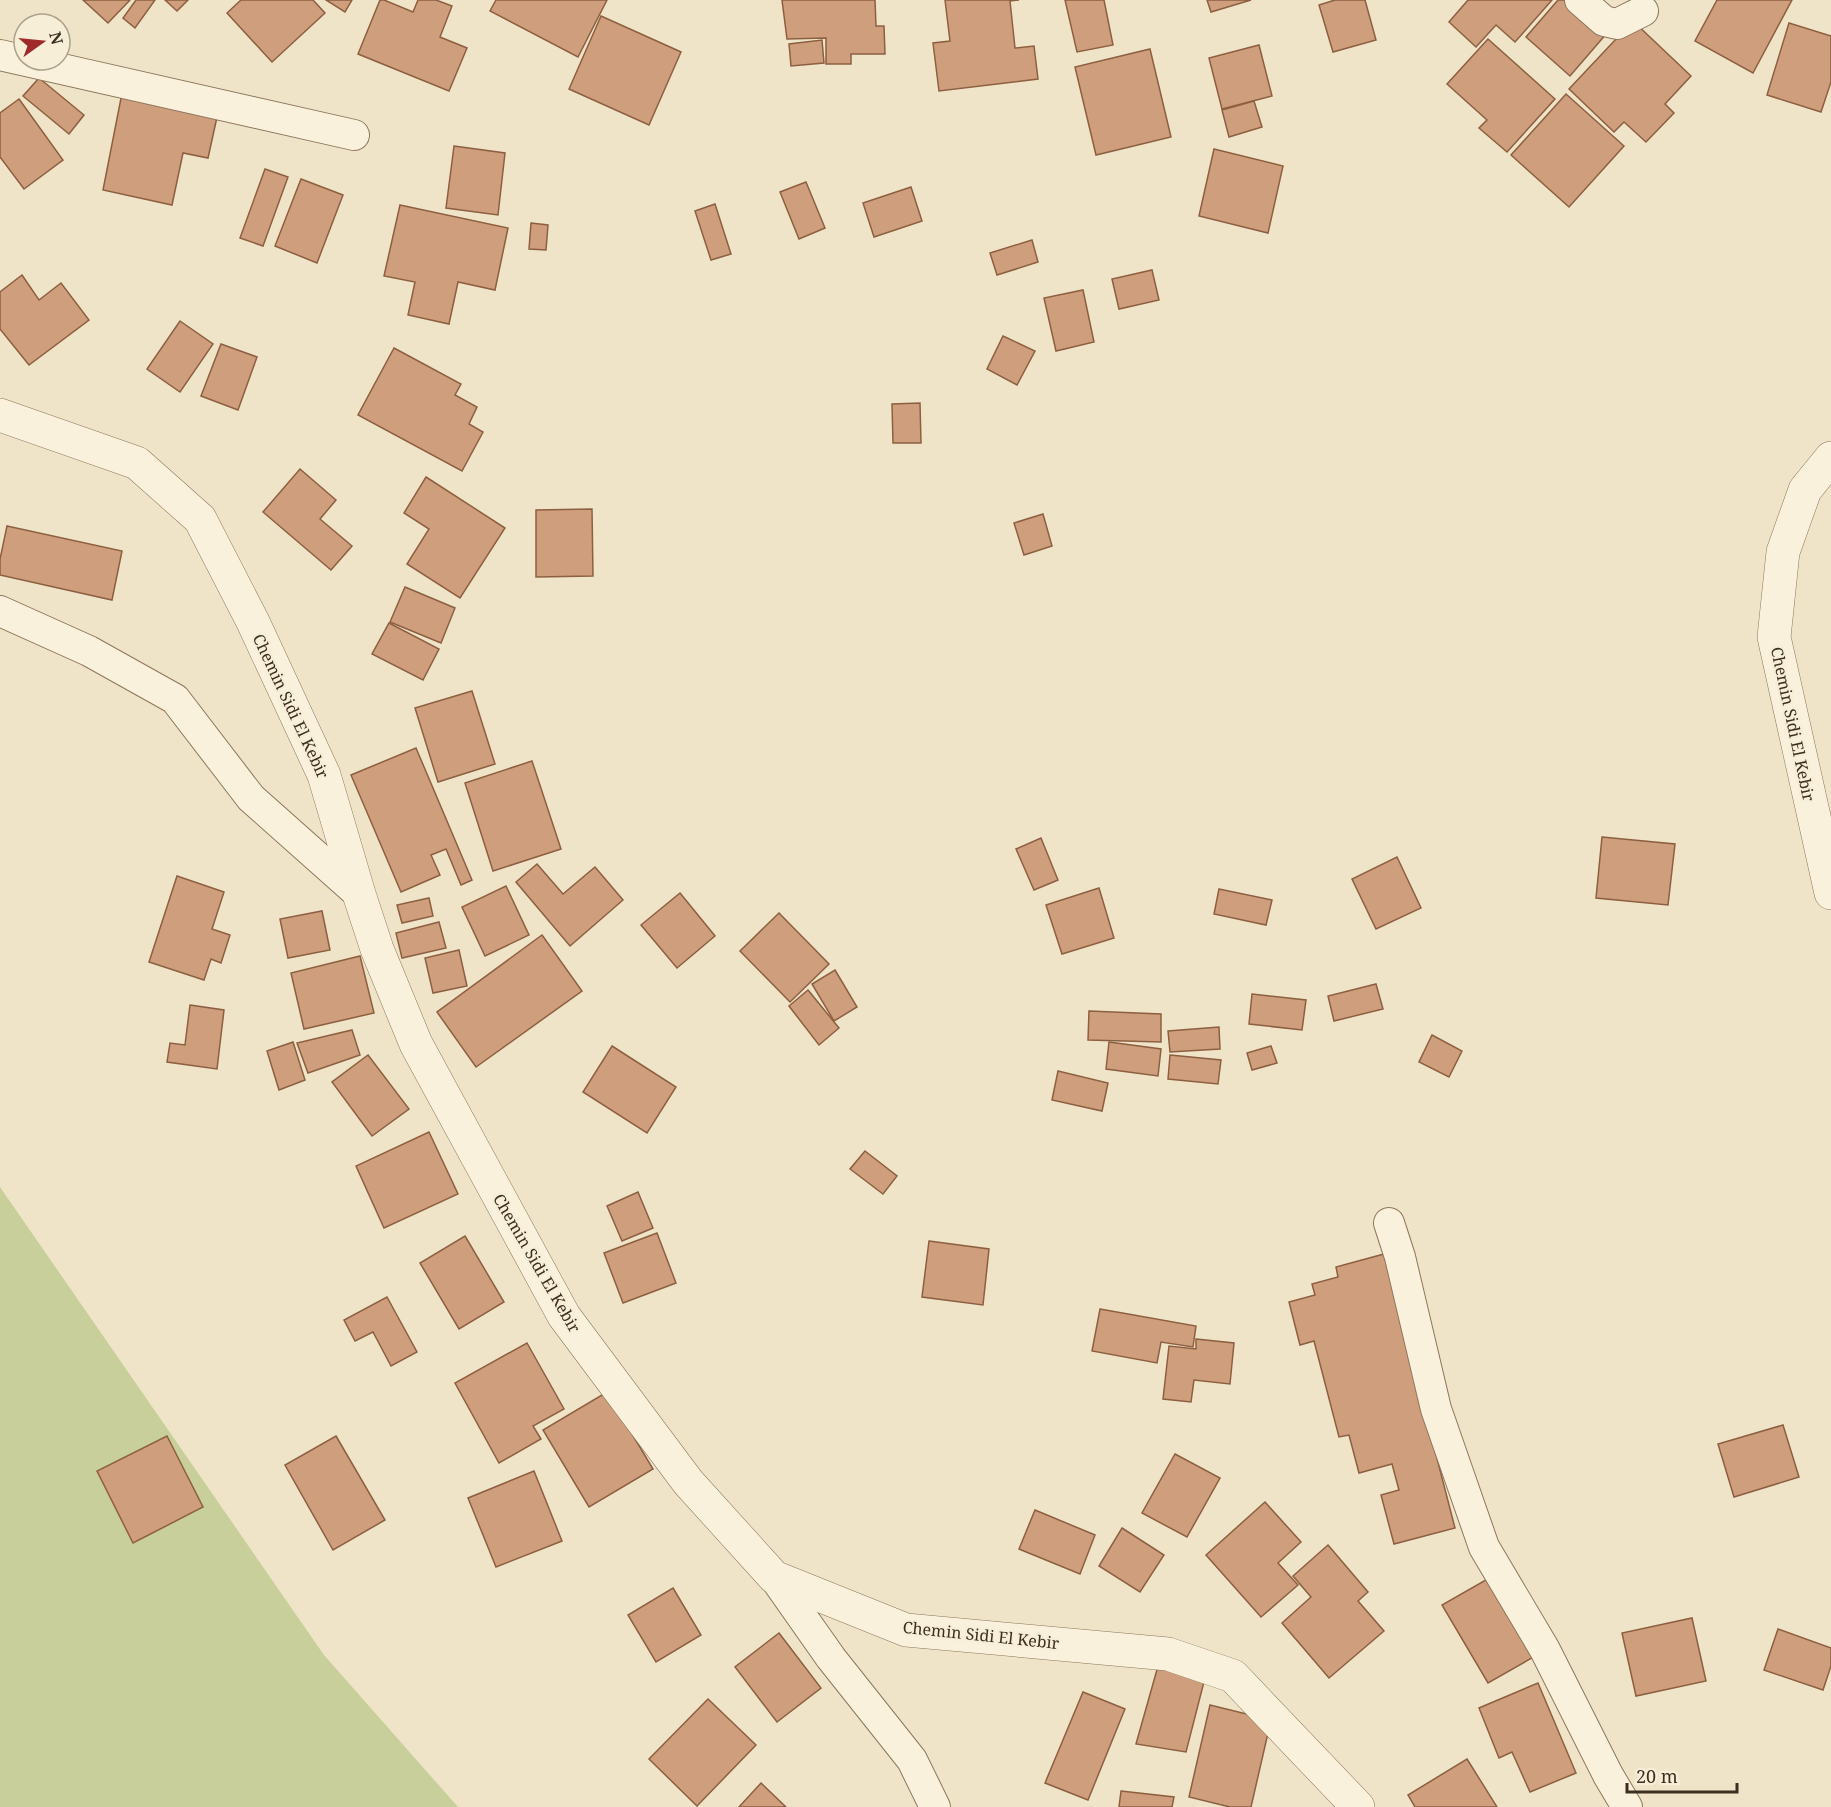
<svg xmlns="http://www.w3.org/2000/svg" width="1831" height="1807" font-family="'Noto Serif',serif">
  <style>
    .green { fill: #c9cf9b }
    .building { fill: #cf9f7d; stroke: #8d5f41; stroke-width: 1.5 }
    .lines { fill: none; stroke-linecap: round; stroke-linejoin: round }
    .minor-casing { stroke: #8d765c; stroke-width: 32 }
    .tertiary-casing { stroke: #8d765c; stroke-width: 34 }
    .minor { stroke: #faf1dc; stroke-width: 30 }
    .tertiary { stroke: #faf1dc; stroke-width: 33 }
    .labels { text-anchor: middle; stroke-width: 5; stroke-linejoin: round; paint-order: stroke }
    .street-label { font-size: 16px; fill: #3d2e20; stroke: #f7eed8 }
  </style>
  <rect width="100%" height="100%" fill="#f0e4c8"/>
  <polygon class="green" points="0,1187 324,1655 458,1807 0,1807"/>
  <g class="building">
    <polygon points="83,0 130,0 108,23"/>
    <polygon points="136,0 155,0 135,28 123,18"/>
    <polygon points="165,0 188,0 177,11"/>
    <polygon points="241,0 313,0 325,13 272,62 227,13"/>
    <polygon points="326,0 352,0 345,12"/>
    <polygon points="380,0 384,0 413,12 418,0 436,0 452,6 440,37 467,48 449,91 358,54"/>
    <polygon points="496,0 607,0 578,57 490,11"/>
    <polygon points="782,0 875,0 876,26 884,26 885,54 851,54 851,64 826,64 826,38 787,39"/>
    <polygon points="945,0 1019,0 1010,1 1015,48 1034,46 1038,79 939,91 933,43 950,41"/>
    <polygon points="1065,0 1104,0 1113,45 1077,52"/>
    <polygon points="1207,0 1251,0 1211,12"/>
    <polygon points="1335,0 1365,0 1376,40 1333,52 1319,5"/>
    <polygon points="1468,0 1552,0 1515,42 1496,25 1476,47 1449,22"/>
    <polygon points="1558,0 1570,0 1607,33 1570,76 1526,37"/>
    <polygon points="1717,0 1792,0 1753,73 1695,41"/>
    <polygon points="601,16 681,52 649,125 569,89"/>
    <polygon points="1633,21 1691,76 1665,104 1674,113 1646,142 1624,122 1614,132 1569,89"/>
    <polygon points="1789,23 1831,36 1831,82 1821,112 1767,95"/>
    <polygon points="1488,39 1555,99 1507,152 1479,128 1487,120 1447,84"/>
    <polygon points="822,40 824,63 791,66 789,44"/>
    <polygon points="1259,45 1272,96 1222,109 1209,58"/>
    <polygon points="1150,49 1171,137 1096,155 1075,67"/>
    <polygon points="39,78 84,115 69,134 23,96"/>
    <polygon points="122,93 219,108 208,158 183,153 172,205 103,190"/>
    <polygon points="1566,94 1624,146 1569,207 1511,155"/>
    <polygon points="19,99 63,160 24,189 0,157 0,113"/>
    <polygon points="1254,101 1262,127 1229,137 1222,110"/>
    <polygon points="454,146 505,153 498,215 446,208"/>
    <polygon points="1214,149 1283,166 1268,233 1199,216"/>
    <polygon points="265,169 288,177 263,246 240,238"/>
    <polygon points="301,179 343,195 317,263 275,246"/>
    <polygon points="806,182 825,228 799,239 780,192"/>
    <polygon points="911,187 922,221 874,237 863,203"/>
    <polygon points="715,204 731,254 711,260 695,211"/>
    <polygon points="400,205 508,228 495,290 458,282 449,324 408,315 415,282 384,276"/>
    <polygon points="531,223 548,225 546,250 529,249"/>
    <polygon points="1032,240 1038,262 997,275 990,253"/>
    <polygon points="1152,270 1159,300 1119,309 1112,279"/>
    <polygon points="22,275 39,300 61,283 89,320 29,365 0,329 0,292"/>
    <polygon points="1083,290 1094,342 1056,351 1044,298"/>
    <polygon points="180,321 213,344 180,392 147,369"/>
    <polygon points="1003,336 1035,351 1017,385 987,369"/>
    <polygon points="221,344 257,357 238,410 201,396"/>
    <polygon points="394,348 461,384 455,395 477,407 469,424 483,432 462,471 358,415"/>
    <polygon points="920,403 921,443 893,443 892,404"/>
    <polygon points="300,469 336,500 320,519 352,546 331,570 263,512"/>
    <polygon points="426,477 505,528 460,598 407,564 429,529 404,513"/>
    <polygon points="592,509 593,576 536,577 536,510"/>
    <polygon points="1043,514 1052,546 1024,555 1014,523"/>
    <polygon points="7,526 122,551 112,600 0,575 0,559"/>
    <polygon points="405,587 455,608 441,643 390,622"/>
    <polygon points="389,623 439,649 423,680 372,654"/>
    <polygon points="472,691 495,764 438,782 415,708"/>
    <polygon points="416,748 472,880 461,885 446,849 431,855 440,875 401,892 351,775"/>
    <polygon points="532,761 561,849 493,871 465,783"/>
    <polygon points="1602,837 1675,844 1668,905 1596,898"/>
    <polygon points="1041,838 1058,880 1034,890 1016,849"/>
    <polygon points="1397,857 1421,908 1376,929 1352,879"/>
    <polygon points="537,864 563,894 595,867 623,900 570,946 516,882"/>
    <polygon points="177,876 224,892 212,929 230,935 221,963 211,959 204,980 149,962"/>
    <polygon points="506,886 529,935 485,956 462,907"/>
    <polygon points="1099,888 1114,938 1062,954 1046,905"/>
    <polygon points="1219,889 1272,900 1266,925 1214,914"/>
    <polygon points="680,893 715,936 677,968 641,925"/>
    <polygon points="429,898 433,916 402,923 397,905"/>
    <polygon points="322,911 330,950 288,958 280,919"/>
    <polygon points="779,913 829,964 790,1002 740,951"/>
    <polygon points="439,922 446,948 402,958 396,933"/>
    <polygon points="542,935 582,991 476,1067 437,1012"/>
    <polygon points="459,950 467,986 433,993 425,958"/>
    <polygon points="360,956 374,1013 304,1029 291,973"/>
    <polygon points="835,970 857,1007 834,1021 812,984"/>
    <polygon points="1376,984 1383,1009 1334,1021 1328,996"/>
    <polygon points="808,990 839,1028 819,1045 789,1006"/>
    <polygon points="1252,994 1306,1000 1302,1030 1249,1024"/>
    <polygon points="190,1005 224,1010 217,1069 167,1062 170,1043 185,1045"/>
    <polygon points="1089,1011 1161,1014 1161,1042 1088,1040"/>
    <polygon points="1219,1027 1220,1049 1170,1052 1168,1031"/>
    <polygon points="352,1030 360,1055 308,1073 297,1043"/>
    <polygon points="1432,1035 1462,1051 1449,1077 1419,1062"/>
    <polygon points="293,1042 305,1080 279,1090 267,1051"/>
    <polygon points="1109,1042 1161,1049 1158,1076 1106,1069"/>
    <polygon points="612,1046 676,1087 647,1133 583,1092"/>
    <polygon points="1271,1046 1277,1063 1252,1070 1247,1053"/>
    <polygon points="368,1055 409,1109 372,1136 332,1082"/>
    <polygon points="1170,1055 1221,1060 1218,1084 1168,1079"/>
    <polygon points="1058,1071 1108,1083 1102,1111 1052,1100"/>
    <polygon points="429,1132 458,1194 384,1228 356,1166"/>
    <polygon points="865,1151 897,1176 883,1194 850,1169"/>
    <polygon points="638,1192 653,1228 622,1241 607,1206"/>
    <polygon points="657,1233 676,1283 623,1303 604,1253"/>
    <polygon points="465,1236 504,1302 459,1329 420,1263"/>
    <polygon points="929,1241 989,1249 983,1305 922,1297"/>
    <polygon points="1384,1254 1455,1528 1394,1544 1381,1495 1399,1490 1392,1464 1359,1473 1349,1435 1339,1437 1314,1341 1300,1345 1289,1302 1315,1295 1312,1284 1338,1277 1336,1267"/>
    <polygon points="387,1297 417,1352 391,1366 373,1332 355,1341 344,1320"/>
    <polygon points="1100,1309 1196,1326 1193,1347 1161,1342 1157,1363 1092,1351"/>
    <polygon points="1196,1339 1234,1343 1230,1384 1194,1380 1191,1402 1163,1399 1169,1346 1196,1349"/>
    <polygon points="527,1343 564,1409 533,1426 541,1439 499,1463 455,1383"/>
    <polygon points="607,1392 653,1469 589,1507 543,1430"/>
    <polygon points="1783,1425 1799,1477 1734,1497 1718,1444"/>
    <polygon points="167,1436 203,1507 133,1543 97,1471"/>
    <polygon points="336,1436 385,1520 333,1550 285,1465"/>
    <polygon points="1175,1454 1220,1478 1187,1537 1142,1513"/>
    <polygon points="534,1471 562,1541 496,1567 468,1498"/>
    <polygon points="1265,1502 1301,1542 1278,1563 1298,1585 1261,1617 1206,1555"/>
    <polygon points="1035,1510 1095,1535 1080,1574 1019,1549"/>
    <polygon points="1122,1528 1164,1555 1140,1592 1099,1566"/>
    <polygon points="1328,1545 1368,1592 1358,1601 1384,1631 1329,1678 1282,1623 1311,1597 1293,1576"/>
    <polygon points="1491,1577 1537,1655 1488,1683 1442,1605"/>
    <polygon points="673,1588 701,1635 656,1662 628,1615"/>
    <polygon points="1692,1618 1706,1681 1636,1696 1622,1633"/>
    <polygon points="1778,1629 1831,1648 1831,1666 1823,1690 1764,1670"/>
    <polygon points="779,1633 821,1688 777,1722 735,1667"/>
    <polygon points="1160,1659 1206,1674 1186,1752 1136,1744"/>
    <polygon points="1538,1683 1576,1773 1530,1792 1512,1752 1499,1758 1479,1708"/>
    <polygon points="1083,1692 1125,1709 1088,1800 1045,1783"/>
    <polygon points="708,1699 756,1745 697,1806 649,1759"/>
    <polygon points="1210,1705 1271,1720 1251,1807 1230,1807 1189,1797"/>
    <polygon points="1467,1759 1497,1807 1415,1807 1408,1795"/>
    <polygon points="761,1783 786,1807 739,1807"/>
    <polygon points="1121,1791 1174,1797 1172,1807 1119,1807"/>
  </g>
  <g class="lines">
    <g class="minor-casing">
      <g id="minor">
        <polyline points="1580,0 1604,21 1617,24 1643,11"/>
        <polyline points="0,55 354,135"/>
        <polyline points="0,611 89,651 175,699 251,798 359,894"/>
        <polyline points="1389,1223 1400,1257 1436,1409 1484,1547 1545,1650 1608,1775 1627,1807"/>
        <polyline points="774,1577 831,1658 912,1760 935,1807"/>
      </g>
    </g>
    <g class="tertiary-casing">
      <g id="tertiary">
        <polyline points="0,415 137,463 200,519 253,622 324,775 359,894 377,949 416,1044 564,1316 688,1482 774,1577 906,1630 1168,1654 1233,1676 1358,1807"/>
        <polyline points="1831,458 1805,490 1783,552 1774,637 1831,893"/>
      </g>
    </g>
    <use href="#minor" class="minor"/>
    <use href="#tertiary" class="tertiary"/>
  </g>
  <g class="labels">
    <g class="street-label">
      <text transform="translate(291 706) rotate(65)" y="6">Chemin Sidi El Kebir</text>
      <text transform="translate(1793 724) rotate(78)" y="6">Chemin Sidi El Kebir</text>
      <text transform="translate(537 1263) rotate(60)" y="6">Chemin Sidi El Kebir</text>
      <text transform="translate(981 1635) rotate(6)" y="6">Chemin Sidi El Kebir</text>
    </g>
  </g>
  <g transform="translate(42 42) rotate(75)"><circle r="28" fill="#f7eed8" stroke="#ada18e" stroke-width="1.5"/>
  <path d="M0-4.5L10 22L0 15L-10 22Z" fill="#9e2a2b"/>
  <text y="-9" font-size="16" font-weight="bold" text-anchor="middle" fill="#3d2e20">N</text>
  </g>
  <path d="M1627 1783v9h110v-9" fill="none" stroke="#3d2e20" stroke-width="3"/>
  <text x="1636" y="1783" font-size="18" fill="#3d2e20" stroke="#f7eed8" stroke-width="4.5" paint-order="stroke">20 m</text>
</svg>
